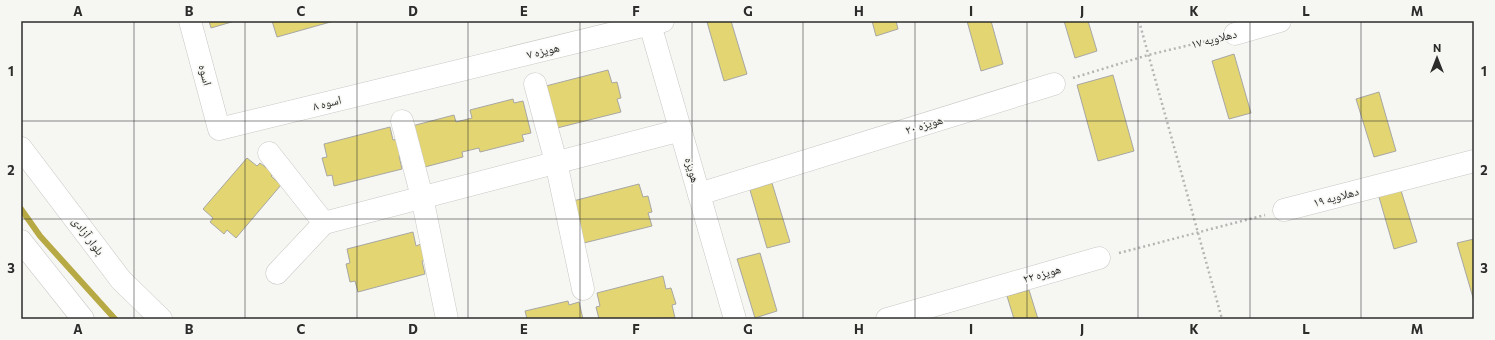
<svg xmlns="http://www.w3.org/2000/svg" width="1495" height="340" font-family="Commissioner,'Noto Naskh Arabic',sans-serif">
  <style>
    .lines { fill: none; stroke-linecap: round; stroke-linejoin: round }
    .stream { stroke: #b7a944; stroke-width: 6 }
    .building { fill: #e3d571; stroke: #a7a7a4 }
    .minor-casing { stroke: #c8c8c5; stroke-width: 23 }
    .major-casing { stroke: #c8c8c5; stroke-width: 23 }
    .path { stroke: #b5b5b3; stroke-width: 2.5; stroke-dasharray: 2 3; stroke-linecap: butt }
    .minor { stroke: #fff; stroke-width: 22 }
    .major { stroke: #fff; stroke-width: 22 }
    .grid { fill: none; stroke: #2c2c2b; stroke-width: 1; stroke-opacity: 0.55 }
    .labels { text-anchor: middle; stroke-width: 3; stroke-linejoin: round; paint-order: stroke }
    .street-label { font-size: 12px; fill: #2c2c2b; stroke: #f6f6f3 }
    .neatline { fill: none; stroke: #2c2c2b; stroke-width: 1.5 }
    .grid-label { font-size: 13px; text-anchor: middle; font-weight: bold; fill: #2c2c2b }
  </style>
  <rect width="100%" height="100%" fill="#f6f6f3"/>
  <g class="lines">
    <polyline class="stream" points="21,209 40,236 115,319"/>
  </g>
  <g class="building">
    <polygon points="209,21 235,21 211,28"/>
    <polygon points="272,21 334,21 277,37"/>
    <polygon points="712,21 731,21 747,74 724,81 707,22"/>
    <polygon points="872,21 896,21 898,29 876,36"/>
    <polygon points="967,21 991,21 1003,64 981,71"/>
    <polygon points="1064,21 1088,21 1097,51 1075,58"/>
    <polygon points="1234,54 1251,113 1229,119 1212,61"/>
    <polygon points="608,70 612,83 617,82 621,98 617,99 621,112 553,129 542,87"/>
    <polygon points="1113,75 1134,151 1098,161 1077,85"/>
    <polygon points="1379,92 1396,151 1374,157 1356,99"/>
    <polygon points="513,99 514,103 523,101 531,133 522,135 524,141 480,152 479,148 462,152 463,157 421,168 412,126 454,115 456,122 472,118 470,110"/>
    <polygon points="390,127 393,140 398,139 402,155 399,156 402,169 334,186 332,175 327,176 322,158 327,157 324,144"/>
    <polygon points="247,158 257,166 260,163 273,173 271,176 281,185 236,238 227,230 224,234 210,222 213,218 203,209"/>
    <polygon points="772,183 790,242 767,248 750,190"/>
    <polygon points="639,184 643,197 648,196 652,212 648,213 652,226 584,243 573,201"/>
    <polygon points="1399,184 1417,242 1394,249 1377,190"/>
    <polygon points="413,232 416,246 421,244 426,260 422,261 425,274 358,292 355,281 350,282 346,264 350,263 347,249"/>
    <polygon points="1474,239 1474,301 1457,243"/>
    <polygon points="760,253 777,311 755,318 737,259"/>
    <polygon points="663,276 666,289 671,288 676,304 672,305 675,318 599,319 596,307 600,306 597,293"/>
    <polygon points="1029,290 1038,319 1014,319 1007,296"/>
    <polygon points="568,301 569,305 579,302 583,319 527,319 525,311"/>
  </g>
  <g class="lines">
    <g class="minor-casing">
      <g id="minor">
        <polyline points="190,21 219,129 663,21"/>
        <polyline points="649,21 735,319"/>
        <polyline points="1235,34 1280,21"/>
        <polyline points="535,84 556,162 583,289"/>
        <polyline points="402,121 422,197 447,319"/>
        <polyline points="269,153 324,223 277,273"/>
        <polyline points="699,194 1054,84"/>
        <polyline points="1284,210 1474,161"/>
        <polyline points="324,223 681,130"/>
        <polyline points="887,319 1099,258"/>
      </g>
    </g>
    <g class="major-casing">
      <g id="major">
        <polyline points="21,148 121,280 161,319"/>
        <polyline points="21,241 83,319"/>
      </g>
    </g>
    <g class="path">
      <polyline points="1139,21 1222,319"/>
      <polyline points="1073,78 1148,55 1215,39"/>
      <polyline points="1119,253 1265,215"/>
    </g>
    <use href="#minor" class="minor"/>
    <use href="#major" class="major"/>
  </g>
  <path class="grid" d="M134,21v298M245,21v298M357,21v298M468,21v298M580,21v298M692,21v298M803,21v298M915,21v298M1027,21v298M1138,21v298M1250,21v298M1361,21v298M21,121h1453M21,219h1453"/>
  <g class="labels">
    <g class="street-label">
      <text transform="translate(1214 39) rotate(-14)" y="4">دهلاویه ۱۷</text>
      <text transform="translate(543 51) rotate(-13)" y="4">هویزه ۷</text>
      <text transform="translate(205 75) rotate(75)" y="4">اسوه</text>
      <text transform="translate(327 103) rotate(-14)" y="4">اسوه ۸</text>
      <text transform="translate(924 125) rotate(-17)" y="4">هویزه ‍۲۰</text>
      <text transform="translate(692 170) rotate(74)" y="4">هویزه</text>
      <text transform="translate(1336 197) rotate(-15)" y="4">دهلاویه ۱۹</text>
      <text transform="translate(88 236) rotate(53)" y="4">بلوار آزادی</text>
      <text transform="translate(1042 274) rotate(-16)" y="4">هویزه ‍۲۲</text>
    </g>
  </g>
  <rect width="1495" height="340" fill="none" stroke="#f6f6f3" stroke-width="44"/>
  <g transform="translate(1437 58)" stroke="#f6f6f3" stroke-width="3" paint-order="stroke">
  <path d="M0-3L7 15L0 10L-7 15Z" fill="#2c2c2b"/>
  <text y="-6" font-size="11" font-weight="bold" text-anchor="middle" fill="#2c2c2b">N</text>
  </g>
  <rect x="22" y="22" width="1451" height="296" class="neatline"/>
  <g class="grid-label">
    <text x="78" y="16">A</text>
    <text x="189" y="16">B</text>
    <text x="301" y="16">C</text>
    <text x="413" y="16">D</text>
    <text x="524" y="16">E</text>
    <text x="636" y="16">F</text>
    <text x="748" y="16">G</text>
    <text x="859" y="16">H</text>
    <text x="971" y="16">I</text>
    <text x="1082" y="16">J</text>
    <text x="1194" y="16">K</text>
    <text x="1306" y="16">L</text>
    <text x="1417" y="16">M</text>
    <text x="11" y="76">1</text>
    <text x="1484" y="76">1</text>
    <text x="11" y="175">2</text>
    <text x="1484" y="175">2</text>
    <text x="11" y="273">3</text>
    <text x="1484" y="273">3</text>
    <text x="78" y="334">A</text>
    <text x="189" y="334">B</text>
    <text x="301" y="334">C</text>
    <text x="413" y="334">D</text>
    <text x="524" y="334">E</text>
    <text x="636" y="334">F</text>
    <text x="748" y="334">G</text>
    <text x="859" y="334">H</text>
    <text x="971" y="334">I</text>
    <text x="1082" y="334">J</text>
    <text x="1194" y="334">K</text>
    <text x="1306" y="334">L</text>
    <text x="1417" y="334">M</text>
  </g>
</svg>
